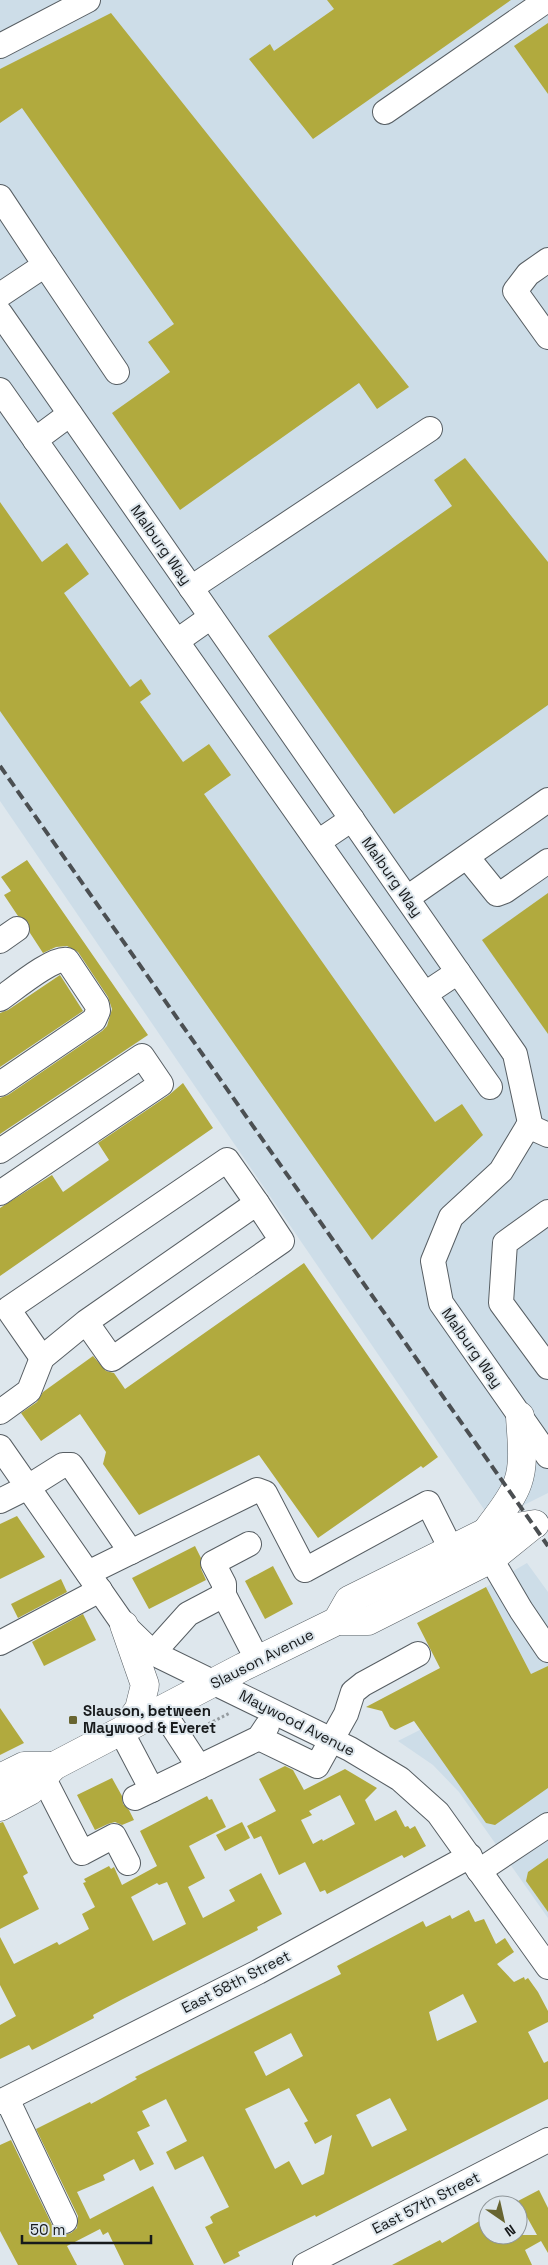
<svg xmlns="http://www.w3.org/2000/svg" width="548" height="2265" font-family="'Space Grotesk',sans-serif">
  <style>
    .built { fill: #cddde8 }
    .building { fill: #b1aa3e; fill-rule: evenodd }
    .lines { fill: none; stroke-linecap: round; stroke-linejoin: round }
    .minor-casing { stroke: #575e63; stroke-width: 26 }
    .major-casing { stroke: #575e63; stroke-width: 29 }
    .path { stroke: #959ca0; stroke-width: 3; stroke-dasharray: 2.5 2.5; stroke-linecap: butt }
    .minor { stroke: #fff; stroke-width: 24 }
    .major { stroke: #fff; stroke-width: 28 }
    .rail { stroke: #4b4f52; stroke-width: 4; stroke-dasharray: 10 5; stroke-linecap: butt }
    .poi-dot { fill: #686531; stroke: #dee7ed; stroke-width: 2 }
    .labels { text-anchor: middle; stroke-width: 4; stroke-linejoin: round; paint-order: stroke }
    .street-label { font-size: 15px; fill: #171a1c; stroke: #dee7ed }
    .poi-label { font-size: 15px; font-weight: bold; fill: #171a1c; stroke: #dee7ed; text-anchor: start }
  </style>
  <rect width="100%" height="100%" fill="#dee7ed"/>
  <g class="built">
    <polygon points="0,0 548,0 548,1493 492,1521 0,801"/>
    <polygon points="527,1563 548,1592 548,1918 459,1792 433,1765 398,1741 531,1674 486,1587"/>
  </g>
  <g class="building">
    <polygon points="327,0 511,0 313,139 249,59 270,44 274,51 334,9"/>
    <polygon points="111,13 409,387 377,409 359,383 180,510 112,413 170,372 148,342 174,324 22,108 0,123 0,69"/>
    <polygon points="548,23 548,94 514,46"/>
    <polygon points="465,458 548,562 548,705 394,814 268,636 452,506 434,480"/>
    <polygon points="0,502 42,562 67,543 89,574 64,593 130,687 141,679 151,694 140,702 183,762 209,744 231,775 204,794 435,1122 462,1104 483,1135 372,1240 0,711"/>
    <polygon points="27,860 148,1035 0,1134 0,1098 8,1095 102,1031 107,1026 112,1009 108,997 78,952 67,946 56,947 43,953 30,933 28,922 18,916 4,895 11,891 1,877"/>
    <polygon points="548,893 548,1034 482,940"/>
    <polygon points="60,975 83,1011 0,1067 0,1013 8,1010"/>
    <polygon points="183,1083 213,1128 0,1276 0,1208 52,1175 63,1192 109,1160 98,1143 169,1095"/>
    <polygon points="304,1263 438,1457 423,1468 421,1466 318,1538 259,1455 139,1515 103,1464 106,1452 80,1414 41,1441 21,1413 37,1402 43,1392 93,1356 106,1371 114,1373 125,1389"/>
    <polygon points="17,1516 45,1557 0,1579 0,1524"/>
    <polygon points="195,1546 201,1558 201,1569 206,1580 149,1609 132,1578"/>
    <polygon points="273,1566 293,1604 265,1619 245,1581"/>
    <polygon points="61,1579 67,1592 18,1618 11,1604"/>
    <polygon points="486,1587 531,1674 548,1666 548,1788 495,1825 486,1823 414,1721 395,1730 390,1727 382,1711 366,1707 440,1668 417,1623"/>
    <polygon points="83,1614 96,1640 44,1666 32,1642"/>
    <polygon points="0,1708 24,1743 0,1755"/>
    <path d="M285,1766l8,4 11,20 41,-21 32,19 -12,12 10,21 21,-11 9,17 3,-1 2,3 5,-3 11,20 -22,12 -2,-3 -75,39 -2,-4 -5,2 -15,-30 -26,13 -18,-39 -7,3 -7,-13 29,-15 -17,-32zM340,1795l15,29 -32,17 -1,-2 -9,5 -12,-24 11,-5 -3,-4z"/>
    <polygon points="112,1778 122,1796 123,1804 129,1810 134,1820 122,1825 115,1822 108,1824 95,1830 77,1795"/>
    <path d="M207,1796l2,4 3,-1 14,28 -37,19 16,32 -17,9 15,31 32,-17 -6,-11 32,-17 21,41 -25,13 1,3 -137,70 -28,15 1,3 -52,27 -10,5 -3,-5 -29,14v-34l16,-9 -16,-31v-48l14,27 43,-22 2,3 30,-16 -7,-15 13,-7 -12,-24 3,-1 -2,-3 25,-13 2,3 3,-2 8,18 35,-19 -17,-35zM167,1882l19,42 -33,17 -22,-44 26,-14 2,2z"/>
    <polygon points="3,1822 28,1873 23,1876 39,1909 0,1929 0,1823"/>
    <polygon points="242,1822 250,1838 225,1851 216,1835"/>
    <polygon points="548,1858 548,1912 526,1881 528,1872"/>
    <path d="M469,1910l6,12 9,-3 12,25 9,-6 9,14 -17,12 17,18 10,-5 1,3 3,-2 10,14 10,19v11l-20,10 16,31 4,-2v38l-232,118 -1,-2 -77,37 2,4 -16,8 -19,-37 8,-4 -3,-6 4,-3 15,-7 -26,-51 -28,14 -9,-18 21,-11 -21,-42 -24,12 8,15 -13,6 17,32 -14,7 -6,-12 -31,16 2,5 -28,12 13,27 63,-33 41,79h-70l-16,-33 -5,3 -3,-6 -33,17 10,19h-59l-18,-34v-86l11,-5 42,87 4,5 6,3 8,-2 6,-5 1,-12 -42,-87 54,-27 1,2 46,-25 -2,-2 206,-103 -4,-8 86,-45 3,6 24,-12 2,4zM463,1994l14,28 -40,19 -8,-29zM291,2033l12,23 -37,20 -12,-24zM289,2088l19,33 -4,2 11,21 17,-9 -8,39 -22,11 -13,-24 -14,8 -30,-60zM390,2098l17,32 -35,17 -16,-32z"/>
    <polygon points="539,2190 548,2208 548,2253 541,2241 525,2250 532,2265 392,2265 440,2240 442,2243 488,2216 488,2235 537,2235 518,2201"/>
  </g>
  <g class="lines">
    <g class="minor-casing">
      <g id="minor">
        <polyline points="0,46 88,0"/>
        <polyline points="385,112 547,0"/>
        <polyline points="0,197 45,265"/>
        <polyline points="548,260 528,274 515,291 548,337"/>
        <polyline points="0,295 45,265 117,372"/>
        <polyline points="0,313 515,1054 530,1123 501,1171 451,1217 433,1261 441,1303 548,1456"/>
        <polyline points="0,390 490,1087"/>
        <polyline points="35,440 70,414"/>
        <polyline points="191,588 430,429"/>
        <polyline points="177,641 211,617"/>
        <polyline points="318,842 352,819"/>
        <polyline points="467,857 497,894 505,891 548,861"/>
        <polyline points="407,898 548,800"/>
        <polyline points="0,941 17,929"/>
        <polyline points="425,994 458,972"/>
        <path d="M0,999c13,-9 54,-43 67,-39l30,45 1,6 -4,9 -94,64"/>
        <polyline points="528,1126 548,1135"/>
        <polyline points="0,1151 142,1056 161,1084 0,1193"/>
        <polyline points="548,1212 505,1243 501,1303 548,1367"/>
        <polyline points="42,1358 8,1309 227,1160 257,1203"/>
        <polyline points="0,1412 29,1391 42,1358 86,1322 257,1203 282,1241 112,1359 86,1322"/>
        <polyline points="0,1447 124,1625 153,1653 350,1749 400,1779 438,1813 548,1967"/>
        <polyline points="0,1501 28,1487 63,1465 71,1465 131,1552"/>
        <polyline points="249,1544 213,1563 224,1584 224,1595 258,1661"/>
        <polyline points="491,1559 521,1610 548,1650"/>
        <polyline points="88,1573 257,1490 265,1493 305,1570 428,1503 451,1549"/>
        <polyline points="0,1643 100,1590"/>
        <polyline points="153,1653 188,1614 224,1595"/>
        <polyline points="162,1710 199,1767"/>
        <polyline points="121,1731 152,1790"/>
        <polyline points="259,1738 317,1766 346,1714 353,1692 363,1684 418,1654"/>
        <polyline points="43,1777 82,1853 114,1836 128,1863"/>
        <polyline points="135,1798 259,1738 267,1726"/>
        <polyline points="479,1871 548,1825"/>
        <polyline points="7,2099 65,2221"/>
        <polyline points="0,2102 258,1972 470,1856"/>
        <polyline points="305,2265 548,2140"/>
      </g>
    </g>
    <g class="major-casing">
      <g id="major">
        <path d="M486,1532c11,-16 26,-32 32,-50 7,-20 3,-45 2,-66"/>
        <polyline points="337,1621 349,1600 486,1532 535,1524"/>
        <polyline points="124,1625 145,1685 139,1709 124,1730"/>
        <polyline points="0,1778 24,1766 54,1766"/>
        <polyline points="0,1807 30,1791 54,1766 243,1667 337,1621 368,1621 491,1559 533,1525"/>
      </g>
    </g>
    <polyline class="path" points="204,1726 230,1713"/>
    <use href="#minor" class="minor"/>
    <use href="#major" class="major"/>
    <polyline class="rail" points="0,766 548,1546"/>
  </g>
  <rect class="poi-dot" x="68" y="1715" width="10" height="10" rx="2.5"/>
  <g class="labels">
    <g class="street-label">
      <text transform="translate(161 545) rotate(55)" y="5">Malburg Way</text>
      <text transform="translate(392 877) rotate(55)" y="5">Malburg Way</text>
      <text transform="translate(472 1348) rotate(55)" y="5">Malburg Way</text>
      <text transform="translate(262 1659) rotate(-27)" y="5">Slauson Avenue</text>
      <text transform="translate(297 1723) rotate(27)" y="5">Maywood Avenue</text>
      <text transform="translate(236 1982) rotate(-27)" y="5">East 58th Street</text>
      <text transform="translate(426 2203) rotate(-27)" y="5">East 57th Street</text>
    </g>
    <g class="poi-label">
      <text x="83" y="1716">Slauson, between<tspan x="83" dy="17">Maywood &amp; Everet</tspan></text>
    </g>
  </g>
  <g transform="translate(503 2220) rotate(146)"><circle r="24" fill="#dee7ed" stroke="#8e9599"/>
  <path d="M0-4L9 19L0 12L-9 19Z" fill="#686531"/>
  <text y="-8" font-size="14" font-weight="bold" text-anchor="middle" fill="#171a1c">N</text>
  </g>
  <path d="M22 2235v8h129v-8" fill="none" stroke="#171a1c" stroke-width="2.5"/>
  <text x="30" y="2235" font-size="15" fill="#171a1c" stroke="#dee7ed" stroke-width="4" paint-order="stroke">50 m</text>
</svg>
